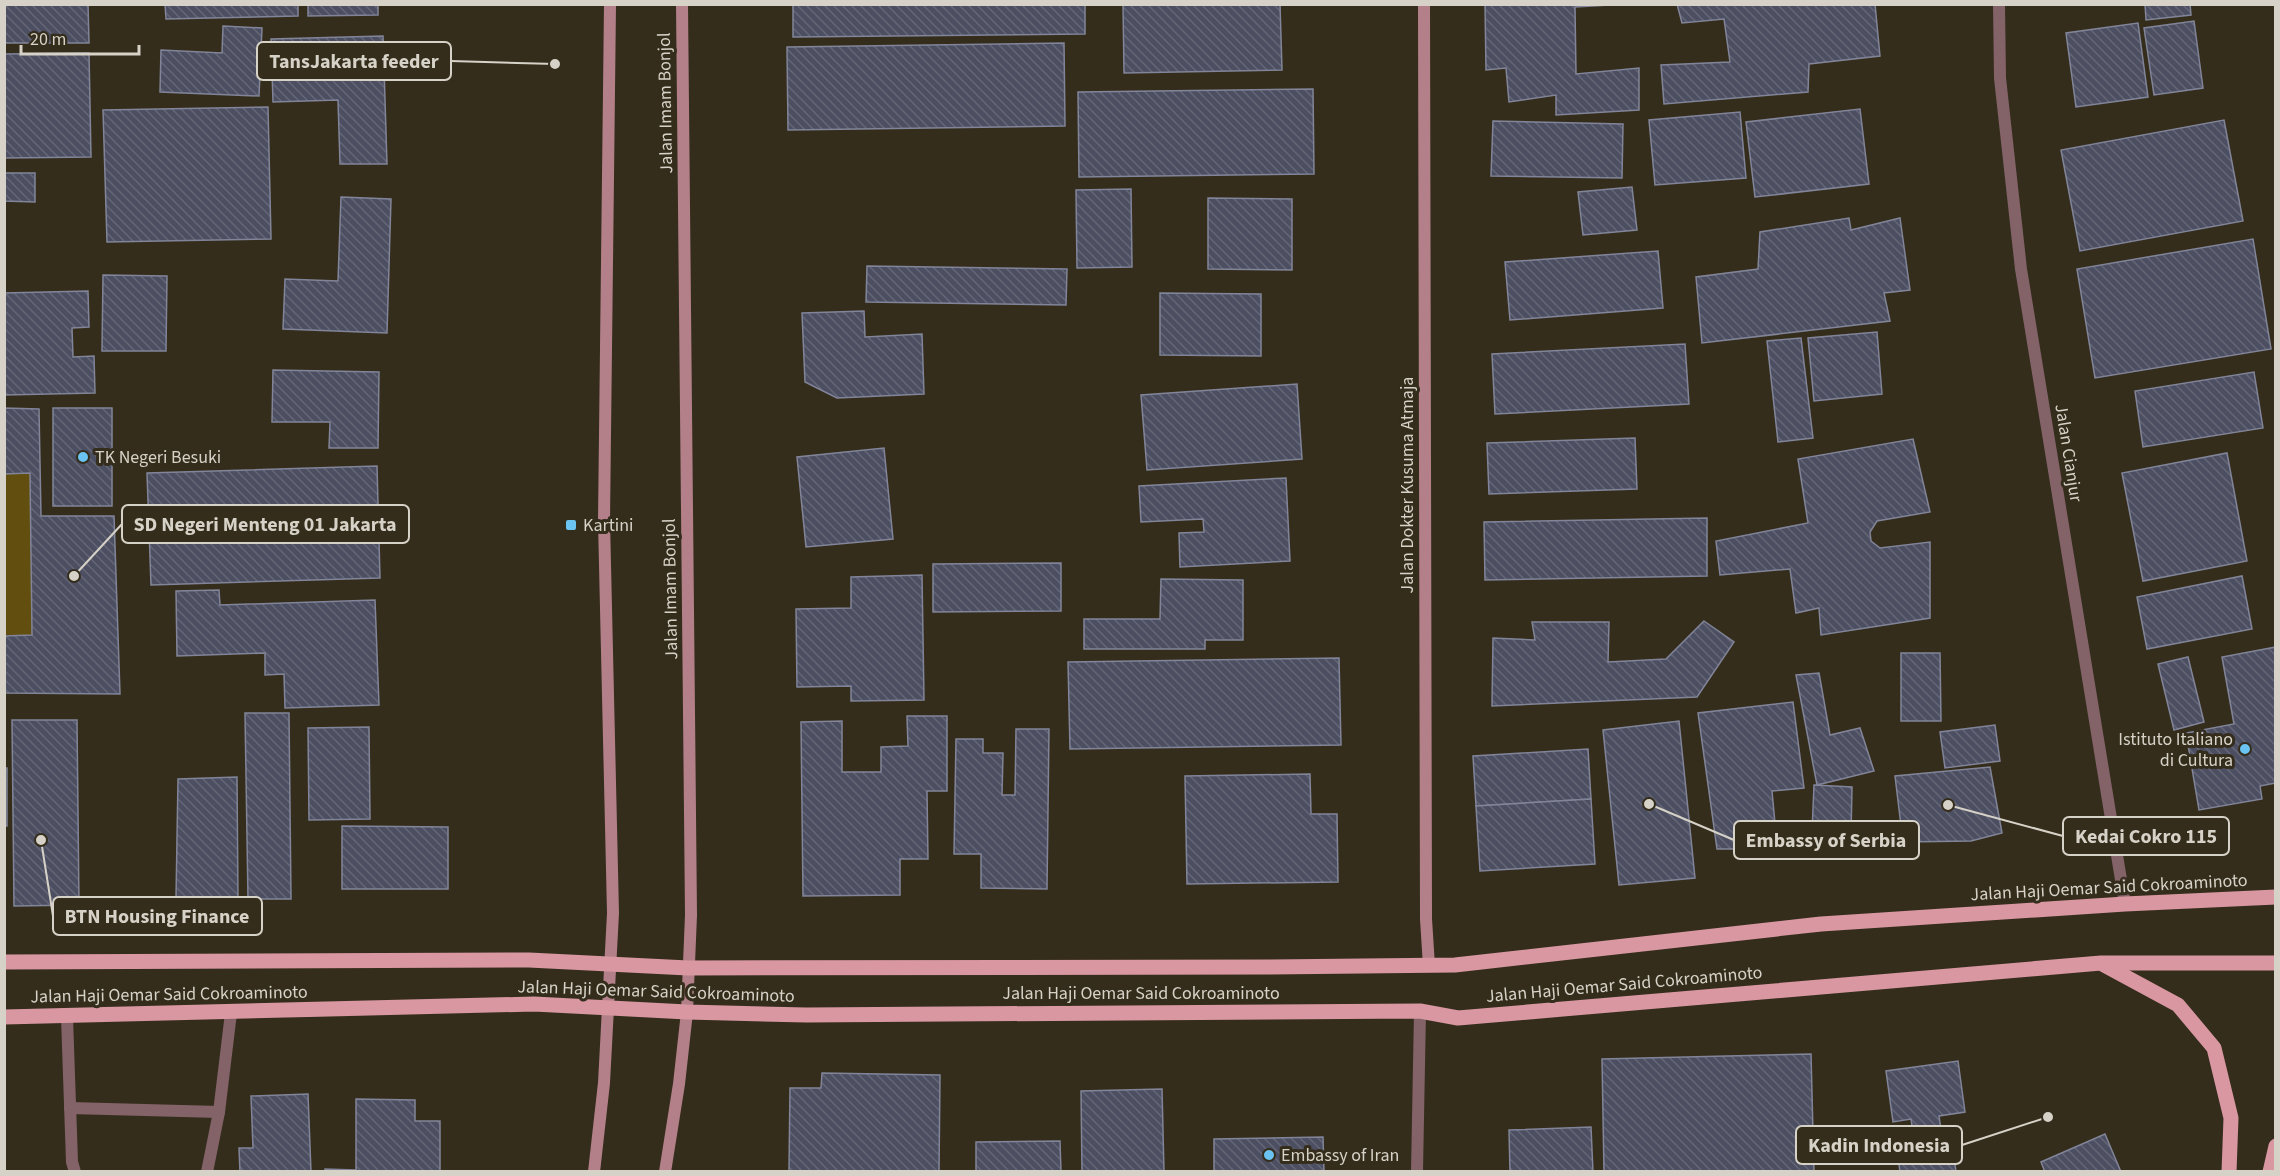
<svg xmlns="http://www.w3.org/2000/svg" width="2280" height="1176" font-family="'Source Sans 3',sans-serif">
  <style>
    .garden { fill: #624e0f }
    .building { fill: url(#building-back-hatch); stroke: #828599; stroke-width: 1.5 }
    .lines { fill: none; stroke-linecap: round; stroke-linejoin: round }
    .lane { stroke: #836368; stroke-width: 12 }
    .street { stroke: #836368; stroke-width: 12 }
    .secondary { stroke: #b38089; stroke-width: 12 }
    .primary { stroke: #d897a1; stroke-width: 15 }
    .poi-dot { fill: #6ac3f1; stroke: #342d1c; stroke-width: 2 }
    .labels { text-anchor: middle; stroke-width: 6; stroke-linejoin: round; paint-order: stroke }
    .street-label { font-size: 18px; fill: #d6d2c7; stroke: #342d1c }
    .poi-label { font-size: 18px; fill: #d6d2c7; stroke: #342d1c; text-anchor: start }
    .leader { fill: none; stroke: #d6d2c7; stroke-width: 2 }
    .callout-dot { fill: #d6d2c7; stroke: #342d1c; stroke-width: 2 }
    .callout { fill: #342d1c; stroke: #d6d2c7; stroke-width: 2 }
    .callout-label { font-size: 20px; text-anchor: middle; font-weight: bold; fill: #d6d2c7 }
  </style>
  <defs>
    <pattern id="building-back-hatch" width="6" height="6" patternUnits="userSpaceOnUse" patternTransform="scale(1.5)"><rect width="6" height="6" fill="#4c4e61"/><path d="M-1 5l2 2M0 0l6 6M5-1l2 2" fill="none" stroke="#656776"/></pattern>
  </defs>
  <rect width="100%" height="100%" fill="#342d1c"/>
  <polygon class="garden" points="30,473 32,635 5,636 4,474"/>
  <g class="building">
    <polygon points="4,4 88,4 89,43 4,43"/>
    <polygon points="165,4 298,4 298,16 166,19"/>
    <polygon points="308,4 378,4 378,15 308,16"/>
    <polygon points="793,4 1085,4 1085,34 793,37"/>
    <polygon points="1123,4 1280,4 1282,70 1124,73"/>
    <polygon points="1485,4 1628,4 1575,7 1576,74 1639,68 1639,110 1556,115 1556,95 1509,102 1506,68 1486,70"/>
    <polygon points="1677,4 1875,4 1880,56 1809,64 1808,92 1664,104 1661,65 1730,62 1724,19 1682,23"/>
    <polygon points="2145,4 2190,4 2191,15 2146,20"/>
    <polygon points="2194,21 2203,88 2154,95 2144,28"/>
    <polygon points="2138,23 2148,97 2076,107 2066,33"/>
    <polygon points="223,26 262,28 259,96 160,92 161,50 222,53"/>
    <polygon points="383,36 387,164 340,164 338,100 273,102 271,39"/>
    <polygon points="1064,43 1065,126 788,130 787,47"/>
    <polygon points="89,53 91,157 4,158 4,54"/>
    <polygon points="1313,89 1314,174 1079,177 1078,92"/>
    <polygon points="268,107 271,239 107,242 103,110"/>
    <polygon points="1860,109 1869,184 1755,197 1746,122"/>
    <polygon points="1740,112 1746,178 1655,185 1649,120"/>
    <polygon points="2224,120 2243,221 2080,251 2061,150"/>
    <polygon points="1493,121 1623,124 1622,178 1491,176"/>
    <polygon points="4,173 35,173 35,202 4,201"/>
    <polygon points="1632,187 1637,230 1583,235 1578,192"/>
    <polygon points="1131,189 1132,267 1077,268 1076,190"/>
    <polygon points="341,197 391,199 387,333 283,329 285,279 338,281"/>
    <polygon points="1208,198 1292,199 1292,270 1208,269"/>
    <polygon points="1849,218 1851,230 1900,218 1910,290 1884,293 1890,321 1702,343 1696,277 1758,269 1760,232"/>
    <polygon points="2253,239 2271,349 2095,378 2077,269"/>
    <polygon points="1658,251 1663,308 1510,320 1505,262"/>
    <polygon points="867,266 1067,269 1066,305 866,302"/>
    <polygon points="103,275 167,276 166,351 102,351"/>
    <polygon points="88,291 89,327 72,328 73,357 94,356 95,393 4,395 4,293"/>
    <polygon points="1160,293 1261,294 1261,356 1160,355"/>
    <polygon points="864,311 865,337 922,334 924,394 837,398 805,382 802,313"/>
    <polygon points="1877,332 1882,394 1814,401 1808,338"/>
    <polygon points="1801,338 1813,438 1778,442 1767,341"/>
    <polygon points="1685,344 1689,404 1495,414 1492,354"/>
    <polygon points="273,370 379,372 378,448 329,448 330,422 272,422"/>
    <polygon points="2254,372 2263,428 2143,447 2135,391"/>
    <polygon points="1297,384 1302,459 1147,470 1141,395"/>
    <polygon points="4,408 39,409 41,516 114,516 120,694 4,693 4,636 32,635 30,473 4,474"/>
    <rect x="53" y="408" width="59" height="98"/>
    <polygon points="1635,438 1637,489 1489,494 1487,443"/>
    <polygon points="1913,439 1930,512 1877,521 1870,532 1871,541 1880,548 1930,542 1930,618 1821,635 1819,608 1796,613 1790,569 1720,575 1716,541 1808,523 1798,459"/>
    <polygon points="884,448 893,539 806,547 797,457"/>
    <polygon points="2227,453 2247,561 2143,581 2122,473"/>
    <polygon points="377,466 380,578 151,585 147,473"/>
    <polygon points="1286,478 1290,561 1180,567 1179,533 1204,532 1203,519 1141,522 1139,486"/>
    <polygon points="1707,518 1707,576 1485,580 1484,522"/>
    <polygon points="1061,563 1061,611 933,612 933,564"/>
    <polygon points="922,575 924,700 851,701 851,686 797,687 796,609 851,608 851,577"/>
    <polygon points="2242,576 2252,629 2147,649 2137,597"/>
    <polygon points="1161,579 1243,580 1243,640 1205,640 1205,649 1084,649 1084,619 1160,619"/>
    <polygon points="219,590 220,605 375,600 379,705 285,708 284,674 265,675 265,653 177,656 176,591"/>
    <polygon points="1704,621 1734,642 1697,697 1492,706 1493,638 1535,640 1532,622 1609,622 1608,662 1666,659"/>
    <polygon points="2276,647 2276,783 2260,786 2262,799 2199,810 2186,733 2234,724 2222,657"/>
    <polygon points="1901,653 1940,653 1941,721 1901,721"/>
    <polygon points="2188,657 2204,722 2174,730 2158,664"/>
    <polygon points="1339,658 1341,745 1070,749 1068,662"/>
    <polygon points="1819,673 1830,735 1860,728 1874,771 1817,785 1796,675"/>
    <polygon points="1793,702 1804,788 1772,791 1777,845 1746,849 1717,849 1698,713"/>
    <polygon points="245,713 289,713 291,899 248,899"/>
    <polygon points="907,716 947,716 947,791 927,791 928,859 900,859 900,895 803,896 801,722 842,721 842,772 881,772 881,747 908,746"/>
    <polygon points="12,720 77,720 79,905 14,906"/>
    <polygon points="1679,721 1695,878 1619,885 1603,730"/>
    <polygon points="1995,725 2000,761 1945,768 1940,732"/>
    <polygon points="369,727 370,819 309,820 308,728"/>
    <polygon points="1016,729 1049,729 1047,889 981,888 981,854 954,854 956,739 983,739 983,753 1003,753 1002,795 1015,795"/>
    <polygon points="1588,749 1591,799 1476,806 1473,756"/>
    <polygon points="1990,767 2002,833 1971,841 1903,842 1895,776"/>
    <rect x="4" y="768" width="3" height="58"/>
    <polygon points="1310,774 1311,814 1337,814 1338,882 1187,884 1185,776"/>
    <polygon points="237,777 238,898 176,898 178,779"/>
    <polygon points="1814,785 1852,787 1851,834 1812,832"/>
    <polygon points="1591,799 1595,864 1480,871 1476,806"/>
    <polygon points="342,826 448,827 448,889 342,889"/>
    <polygon points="1811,1054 1814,1172 1604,1172 1602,1059"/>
    <polygon points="1958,1061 1965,1112 1939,1116 1943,1143 1952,1141 1956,1172 1900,1172 1897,1149 1915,1146 1911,1119 1893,1122 1886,1071"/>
    <polygon points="822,1073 940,1075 939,1172 789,1171 790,1088 821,1088"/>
    <polygon points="1162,1089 1164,1172 1082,1172 1081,1091"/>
    <polygon points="308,1094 311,1172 240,1172 239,1148 253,1148 251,1096"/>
    <polygon points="356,1099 415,1100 415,1121 440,1121 440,1172 325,1172 325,1169 356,1170"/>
    <polygon points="1591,1127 1593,1172 1510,1172 1509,1130"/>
    <polygon points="2105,1134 2121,1172 2045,1172 2041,1162"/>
    <polygon points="1323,1137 1324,1172 1214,1172 1214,1139"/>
    <polygon points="1060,1141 1061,1172 976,1172 976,1142"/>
  </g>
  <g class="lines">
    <g class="lane">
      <polyline points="67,1017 72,1162 75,1172"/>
      <polyline points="70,1108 219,1112"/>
      <polyline points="207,1172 219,1112 231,1013"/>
    </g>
    <g class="street">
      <polyline points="1999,4 2000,78 2021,269 2125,904"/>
      <polyline points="1417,1172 1420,1011"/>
    </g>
    <g class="secondary">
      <polyline points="1424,4 1426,919 1429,966"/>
      <polyline points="594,1172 604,1083 613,913 604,521 610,4"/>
      <polyline points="665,1172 679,1084 687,1012 691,915 682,4"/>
    </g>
    <g class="primary">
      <polyline points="4,962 529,960 688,968 1270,967 1455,965 1821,924 2125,904 2276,897"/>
      <polyline points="2104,965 2178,1005 2214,1048 2231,1118 2229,1172"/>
      <polyline points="4,1017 534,1004 687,1012 806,1015 1420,1011 1458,1018 2101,963 2276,963"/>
      <polyline points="2270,1172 2276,1146"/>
    </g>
  </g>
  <g class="poi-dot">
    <circle cx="83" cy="457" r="6"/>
    <rect x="565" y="519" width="12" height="12" rx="3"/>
    <circle cx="2245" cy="749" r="6"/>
    <circle cx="1269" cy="1155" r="6"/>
  </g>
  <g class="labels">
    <g class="street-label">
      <text transform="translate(665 103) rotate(-91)" y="6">Jalan Imam Bonjol</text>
      <text transform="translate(2069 453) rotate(81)" y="6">Jalan Cianjur</text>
      <text transform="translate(1407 485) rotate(-90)" y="6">Jalan Dokter Kusuma Atmaja</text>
      <text transform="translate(670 589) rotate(-91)" y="6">Jalan Imam Bonjol</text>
      <text transform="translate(2109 887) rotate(-3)" y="6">Jalan Haji Oemar Said Cokroaminoto</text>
      <text transform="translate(1624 984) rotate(-5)" y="6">Jalan Haji Oemar Said Cokroaminoto</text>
      <text transform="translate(656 991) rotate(2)" y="6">Jalan Haji Oemar Said Cokroaminoto</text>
      <text x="1141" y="999">Jalan Haji Oemar Said Cokroaminoto</text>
      <text transform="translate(169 994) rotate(-1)" y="6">Jalan Haji Oemar Said Cokroaminoto</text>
    </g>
    <g class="poi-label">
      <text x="95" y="463">TK Negeri Besuki</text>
      <text x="583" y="531">Kartini</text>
      <text x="2233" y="745" text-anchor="end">Istituto Italiano<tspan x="2233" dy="21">di Cultura</tspan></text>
      <text x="1281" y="1161">Embassy of Iran</text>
    </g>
  </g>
  <path class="leader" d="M555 64L451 61M74 576L122 524M1948 805L2063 836M1649 804L1734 840M41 840L53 916M2048 1117L1962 1145"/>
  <g class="callout-dot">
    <circle cx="555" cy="64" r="6"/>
    <circle cx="74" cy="576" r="6"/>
    <circle cx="1948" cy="805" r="6"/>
    <circle cx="1649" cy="804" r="6"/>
    <circle cx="41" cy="840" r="6"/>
    <circle cx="2048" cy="1117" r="6"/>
  </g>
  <g class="callout">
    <rect x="257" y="42" width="194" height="38" rx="6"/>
    <rect x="122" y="505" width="287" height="38" rx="6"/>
    <rect x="2063" y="817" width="166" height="38" rx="6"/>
    <rect x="1734" y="821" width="185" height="38" rx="6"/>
    <rect x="53" y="897" width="209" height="38" rx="6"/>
    <rect x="1796" y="1126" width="166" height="38" rx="6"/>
  </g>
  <g class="callout-label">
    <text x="354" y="68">TansJakarta feeder</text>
    <text x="265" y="531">SD Negeri Menteng 01 Jakarta</text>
    <text x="2146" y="843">Kedai Cokro 115</text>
    <text x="1826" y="847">Embassy of Serbia</text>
    <text x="157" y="923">BTN Housing Finance</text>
    <text x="1879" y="1152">Kadin Indonesia</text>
  </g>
  <rect width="2280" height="1176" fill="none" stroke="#d6d2c7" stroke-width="12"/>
  <path d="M21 45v9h118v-9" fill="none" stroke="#d6d2c7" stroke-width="3"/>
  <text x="30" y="45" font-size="18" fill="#d6d2c7" stroke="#342d1c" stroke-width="4.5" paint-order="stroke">20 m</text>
</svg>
